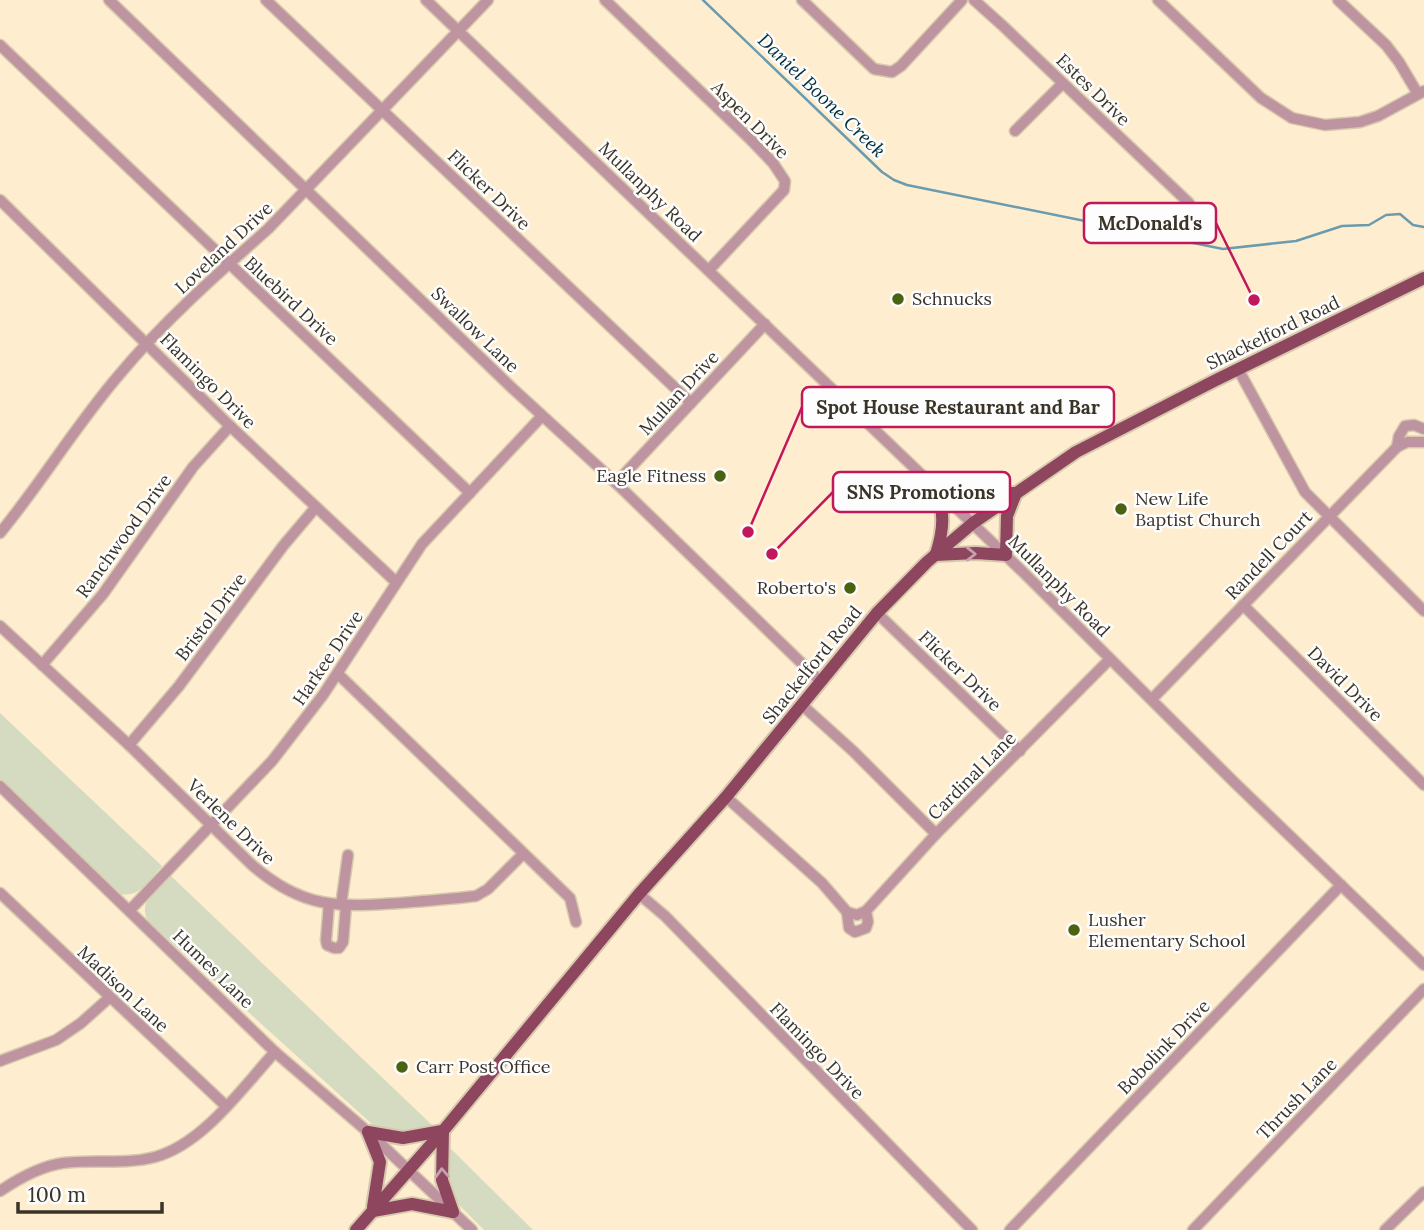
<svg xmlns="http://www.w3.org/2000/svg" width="1424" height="1230" font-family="Lora,serif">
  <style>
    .green { fill: #d5dbc0 }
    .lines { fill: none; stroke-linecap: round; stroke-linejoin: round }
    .stream { stroke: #6a9bae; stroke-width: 2.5 }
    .minor-casing { stroke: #d7c9ae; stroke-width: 13 }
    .major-casing { stroke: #d7c9ae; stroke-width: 16 }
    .minor { stroke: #be94a0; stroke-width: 10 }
    .major { stroke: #8e465f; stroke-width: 12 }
    .oneway { stroke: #c6a2ae }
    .poi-dot { fill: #4b6311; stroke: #fdfdfd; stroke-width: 2.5 }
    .labels { text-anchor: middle; stroke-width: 5; stroke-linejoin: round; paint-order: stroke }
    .street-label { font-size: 18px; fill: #3a3428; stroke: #fdfdfd }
    .poi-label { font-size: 18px; fill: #3a3428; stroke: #fdfdfd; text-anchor: start }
    .water-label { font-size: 19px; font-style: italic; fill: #00303e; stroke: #fdfdfd }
    .leader { fill: none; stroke: #c2185b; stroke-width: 2.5 }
    .callout-dot { fill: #c2185b; stroke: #fdfdfd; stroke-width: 2.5 }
    .callout { fill: #fdfdfd; stroke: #c2185b; stroke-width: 2.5 }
    .callout-label { font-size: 19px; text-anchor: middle; font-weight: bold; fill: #3a3428 }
  </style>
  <rect width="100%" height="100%" fill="#feeecf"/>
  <g class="green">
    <path d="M0,713l162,153c-12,13 -22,32 -41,28l-121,-115z"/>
    <path d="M170,875l262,250 -17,8 -32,-2 -9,-5 -226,-205c-11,-19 10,-34 22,-46z"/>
    <polygon points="449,1147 533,1230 484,1230 450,1196 444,1154"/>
  </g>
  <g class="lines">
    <polyline class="stream" points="703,0 882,172 894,180 907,185 1223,249 1296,241 1342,226 1369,225 1386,215 1400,214 1413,225 1424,227"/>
    <g class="minor-casing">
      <g id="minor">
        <polyline points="109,0 511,387 616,483 820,681"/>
        <polyline points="266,0 691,403"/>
        <polyline points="426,0 1023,572 1235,783 1424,965"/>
        <polyline points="605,0 751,140 773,163 785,181 784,190 709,270"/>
        <polyline points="802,0 874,69 892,72 901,66 962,0"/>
        <polyline points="974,0 1003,26 1189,203"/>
        <polyline points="1158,0 1261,98 1292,118 1325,125 1360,122 1378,116 1424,91"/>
        <polyline points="1338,0 1386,45 1399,62 1418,94"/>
        <polyline points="0,45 470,493"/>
        <polyline points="1015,131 1062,84"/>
        <polyline points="0,200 230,426 396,582"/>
        <polyline points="1238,369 1305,492 1424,611"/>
        <polyline points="1397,447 1399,436 1405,426 1414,425 1424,429"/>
        <polyline points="616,483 765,324"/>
        <path d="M0,533c42,-51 76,-108 119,-158 44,-53 97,-100 149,-146l220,-229"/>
        <polyline points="1243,605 1424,785"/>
        <polyline points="877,613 1020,751"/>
        <path d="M0,626l129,119 123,120c51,44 85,42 148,38 26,-2 51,-4 76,-7l12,-7 35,-35"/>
        <polyline points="42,665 103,594 193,467 230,426"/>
        <polyline points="338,674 570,898 576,922"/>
        <polyline points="1152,699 1397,447 1407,442 1424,442"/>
        <polyline points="802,705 853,751 936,834"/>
        <polyline points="129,745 179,686 283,546 316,507"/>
        <polyline points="0,786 275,1052 368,1132 472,1230"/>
        <polyline points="726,797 822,883 847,912 857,915 866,911 936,834 1110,659"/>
        <polyline points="0,893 226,1106"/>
        <polyline points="639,894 665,916 972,1230"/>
        <polyline points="329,904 326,940 327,945 334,948 339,948 343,942 346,906"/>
        <polyline points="341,905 348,855"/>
        <polyline points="130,910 272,761 323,695 422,544 542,416"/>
        <polyline points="847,912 849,928 855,932 866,928 868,922 866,911"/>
        <polyline points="0,1061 56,1040 81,1023 109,998"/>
        <path d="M0,1191c18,-12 41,-25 63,-28 30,-4 62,2 92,-6 48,-13 87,-69 120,-105"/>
        <polyline points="1010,1230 1341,885"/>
        <polyline points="1193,1230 1424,989"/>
        <polyline points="1385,1230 1424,1192"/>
      </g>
    </g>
    <g class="major-casing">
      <g id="major">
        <polyline points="935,487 966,494 1015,493"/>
        <path d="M935,487c10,24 9,42 1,67"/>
        <polyline points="935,555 976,553 1006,555 1007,516 1016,493"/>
        <polyline points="443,1131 442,1180 453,1212"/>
        <polyline points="368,1132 380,1162 373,1207"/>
        <polyline points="368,1132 403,1138 442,1131"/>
        <polyline points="373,1211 412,1204 453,1212"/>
        <polyline points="356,1230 443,1131 639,894 726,797 877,613 927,562 973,523 1076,452 1214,381 1424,278"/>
      </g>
    </g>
    <use href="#minor" class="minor"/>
    <use href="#major" class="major"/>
  </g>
  <defs><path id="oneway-chevron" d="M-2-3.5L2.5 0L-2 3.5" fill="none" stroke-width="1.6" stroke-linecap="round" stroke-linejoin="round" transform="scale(1.75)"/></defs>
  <g class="oneway">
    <use href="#oneway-chevron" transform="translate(971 554)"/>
    <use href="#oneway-chevron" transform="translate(442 1173) rotate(-93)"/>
  </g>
  <g class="poi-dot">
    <circle cx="898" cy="299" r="7"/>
    <circle cx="720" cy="476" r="7"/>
    <circle cx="1121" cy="509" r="7"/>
    <circle cx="850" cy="588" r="7"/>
    <circle cx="1074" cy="930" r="7"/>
    <circle cx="402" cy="1067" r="7"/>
  </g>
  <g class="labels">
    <g class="street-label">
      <text transform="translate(1093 90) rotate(44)" y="6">Estes Drive</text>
      <text transform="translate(750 120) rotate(45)" y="6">Aspen Drive</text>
      <text transform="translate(489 190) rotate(44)" y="6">Flicker Drive</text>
      <text transform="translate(650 192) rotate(44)" y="6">Mullanphy Road</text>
      <text transform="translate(224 248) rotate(-43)" y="6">Loveland Drive</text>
      <text transform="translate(291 301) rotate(43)" y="6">Bluebird Drive</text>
      <text transform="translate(475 330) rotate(44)" y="6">Swallow Lane</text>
      <text transform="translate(1273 333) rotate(-26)" y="6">Shackelford Road</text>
      <text transform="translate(208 381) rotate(45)" y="6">Flamingo Drive</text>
      <text transform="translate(679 393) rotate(-47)" y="6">Mullan Drive</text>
      <text transform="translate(124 536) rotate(-54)" y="6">Ranchwood Drive</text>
      <text transform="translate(1269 555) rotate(-46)" y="6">Randell Court</text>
      <text transform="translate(1059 586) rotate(45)" y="6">Mullanphy Road</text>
      <text transform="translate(211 617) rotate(-53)" y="6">Bristol Drive</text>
      <text transform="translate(328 658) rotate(-56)" y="6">Harkee Drive</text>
      <text transform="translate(812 665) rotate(-51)" y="6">Shackelford Road</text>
      <text transform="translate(960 671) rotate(44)" y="6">Flicker Drive</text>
      <text transform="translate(1345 684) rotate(45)" y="6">David Drive</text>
      <text transform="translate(972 776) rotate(-45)" y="6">Cardinal Lane</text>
      <text transform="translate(231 822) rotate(44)" y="6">Verlene Drive</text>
      <text transform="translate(213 969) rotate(44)" y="6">Humes Lane</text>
      <text transform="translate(123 989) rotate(43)" y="6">Madison Lane</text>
      <text transform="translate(1164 1047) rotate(-46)" y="6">Bobolink Drive</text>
      <text transform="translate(817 1051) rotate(46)" y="6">Flamingo Drive</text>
      <text transform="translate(1297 1099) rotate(-46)" y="6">Thrush Lane</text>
    </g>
    <g class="poi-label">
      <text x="912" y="305">Schnucks</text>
      <text x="706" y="482" text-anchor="end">Eagle Fitness</text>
      <text x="1135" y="505">New Life<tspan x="1135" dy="21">Baptist Church</tspan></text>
      <text x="836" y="594" text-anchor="end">Roberto's</text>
      <text x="1088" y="926">Lusher<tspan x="1088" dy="21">Elementary School</tspan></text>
      <text x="416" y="1073">Carr Post Office</text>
    </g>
    <g class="water-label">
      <text transform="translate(822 95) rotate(44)" y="7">Daniel Boone Creek</text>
    </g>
  </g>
  <path class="leader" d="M1254 300L1216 223M748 532L802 407M772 554L833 492"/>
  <g class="callout-dot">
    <circle cx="1254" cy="300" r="7"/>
    <circle cx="748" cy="532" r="7"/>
    <circle cx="772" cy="554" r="7"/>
  </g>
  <g class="callout">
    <rect x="1084" y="203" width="132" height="40" rx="7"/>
    <rect x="802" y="387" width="312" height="40" rx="7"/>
    <rect x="833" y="472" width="177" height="40" rx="7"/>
  </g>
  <g class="callout-label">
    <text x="1150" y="230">McDonald's</text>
    <text x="958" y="414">Spot House Restaurant and Bar</text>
    <text x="921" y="499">SNS Promotions</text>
  </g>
  <path d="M18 1202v10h144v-10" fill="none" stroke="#3a3428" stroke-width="3.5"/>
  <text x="28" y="1202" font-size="21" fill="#3a3428" stroke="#fdfdfd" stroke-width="5" paint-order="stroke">100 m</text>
</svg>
